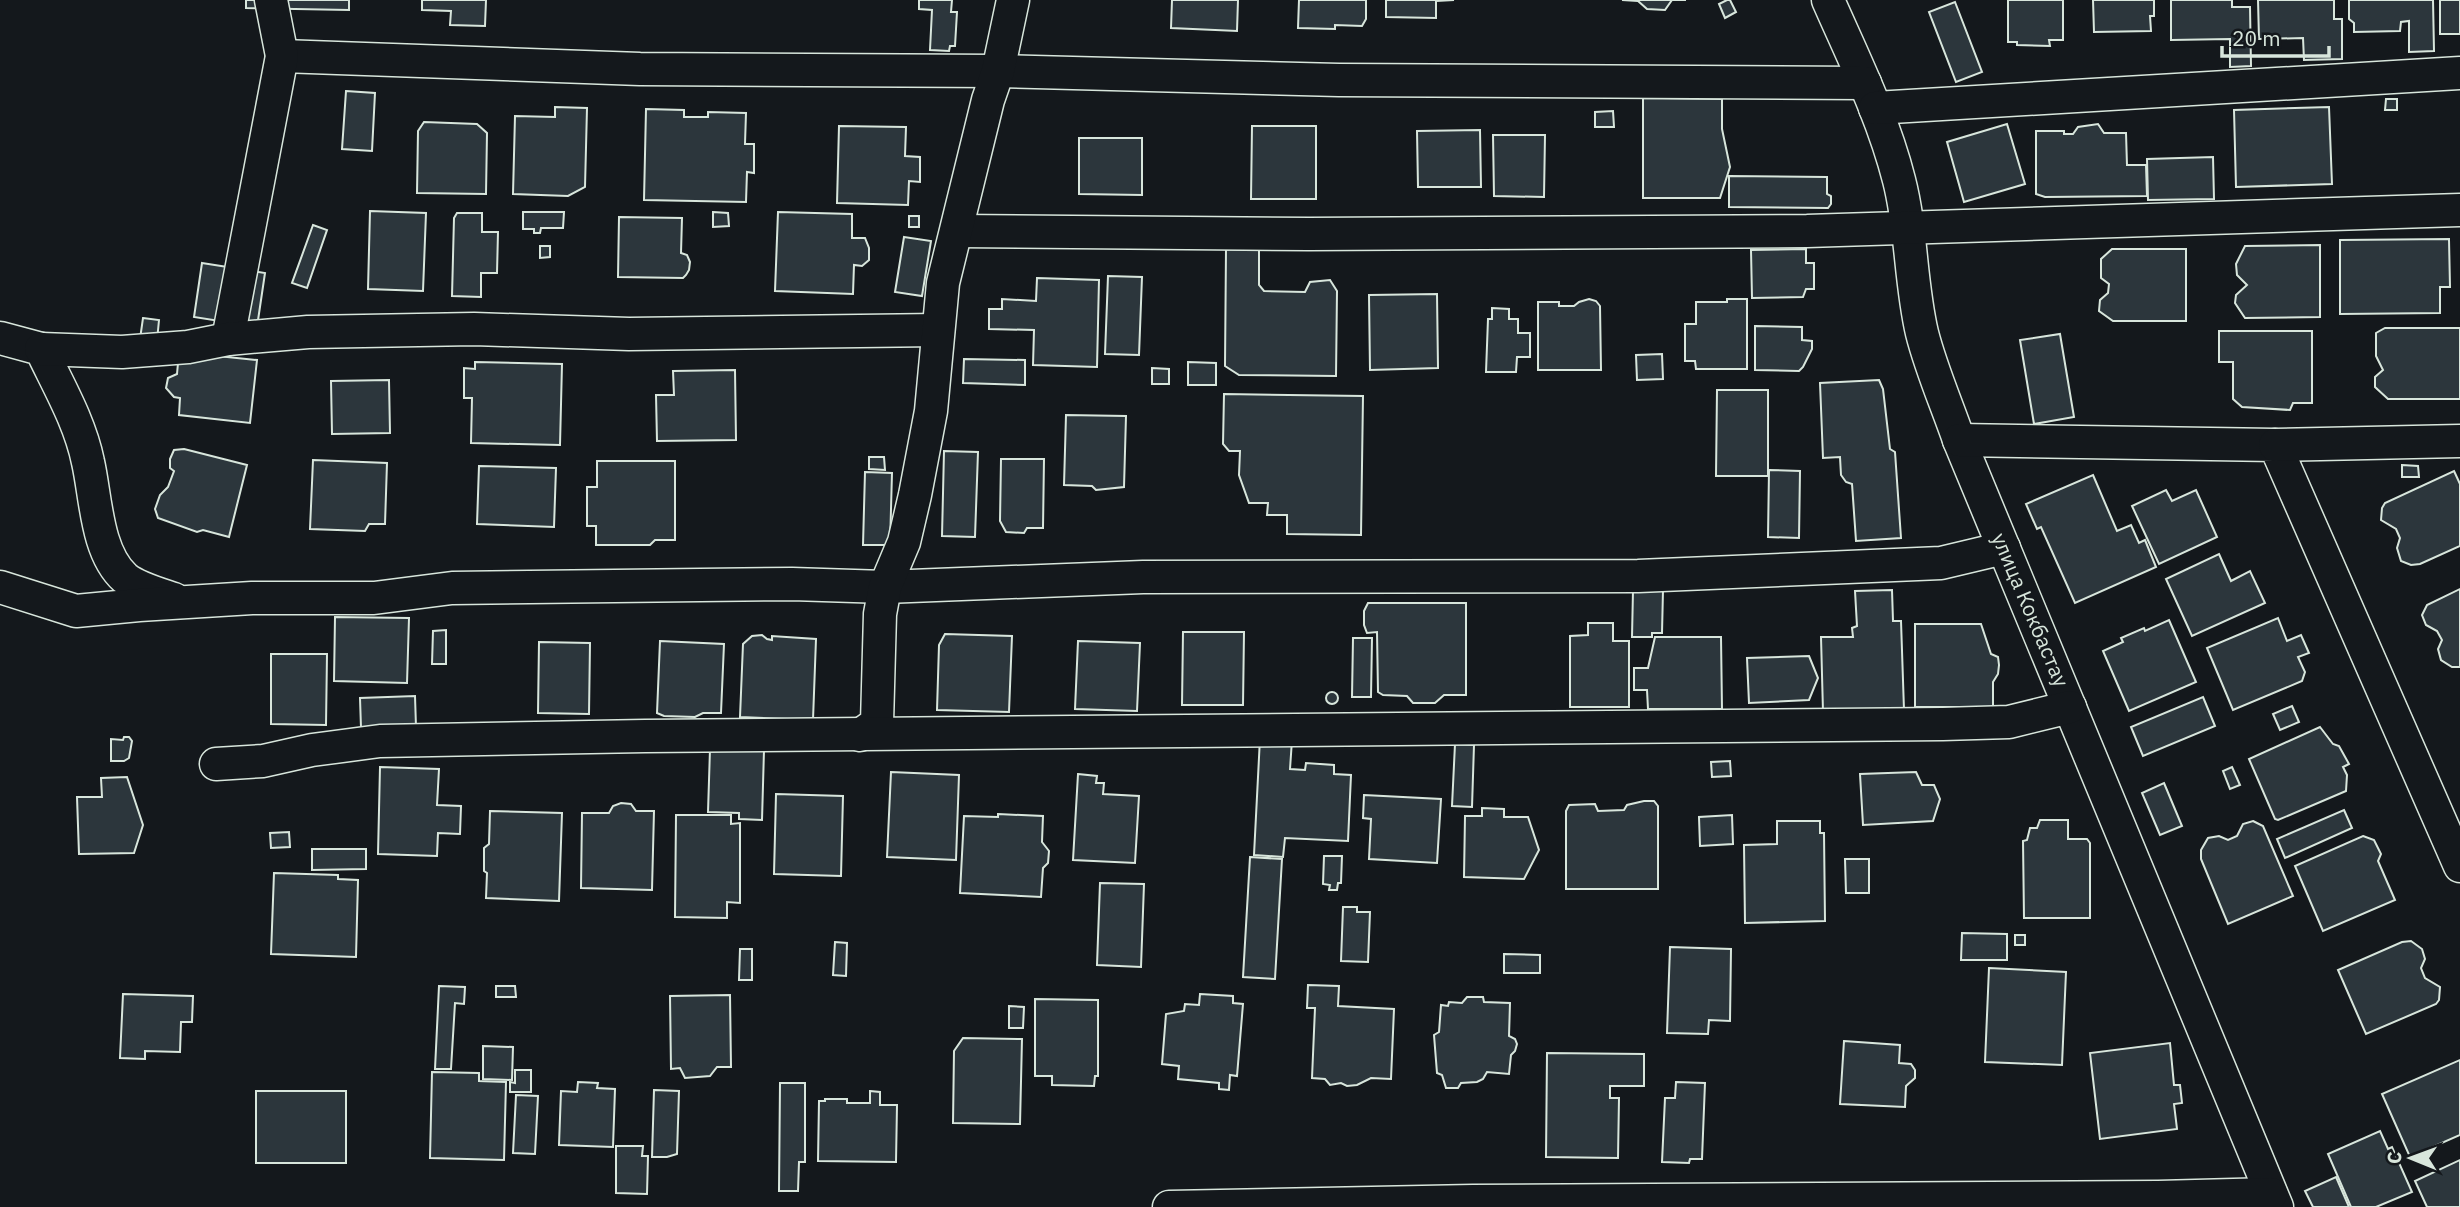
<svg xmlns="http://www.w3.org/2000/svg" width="2460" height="1207" font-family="'IBM Plex Sans',sans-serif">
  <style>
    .building { fill: #2c363c; stroke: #d8e6dc; stroke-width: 2 }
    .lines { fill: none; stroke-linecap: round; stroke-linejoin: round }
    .street-casing { stroke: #d8e6dc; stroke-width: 35 }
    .street { stroke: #14181c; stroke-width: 32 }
    .labels { text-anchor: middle; stroke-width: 5; stroke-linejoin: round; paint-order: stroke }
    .street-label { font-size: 21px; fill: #d8e6dc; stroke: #14181c }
  </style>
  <rect width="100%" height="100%" fill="#14181c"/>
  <g class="building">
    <polygon points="246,0 349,0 349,10 246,8"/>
    <polygon points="422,0 486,0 485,26 450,25 451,11 422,10"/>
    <polygon points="919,0 952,0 951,12 957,12 955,46 950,46 949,51 930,50 932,10 919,9"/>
    <polygon points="1172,0 1238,0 1237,31 1171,28"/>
    <polygon points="1299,0 1366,0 1366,19 1362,26 1335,25 1335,29 1298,28"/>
    <polygon points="1386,0 1454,0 1436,1 1436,18 1386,17"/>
    <polygon points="1622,0 1686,0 1672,0 1665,10 1647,9 1638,1"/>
    <polygon points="1727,0 1730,0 1736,12 1725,18 1719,4"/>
    <polygon points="2008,0 2063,0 2063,40 2049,40 2050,46 2017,45 2017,42 2008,42"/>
    <polygon points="2093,0 2154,0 2154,16 2150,16 2151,31 2094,32"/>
    <polygon points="2171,0 2232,0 2232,7 2250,7 2251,66 2230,67 2230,39 2171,40"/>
    <polygon points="2258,0 2334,0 2334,19 2342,19 2342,59 2304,60 2303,38 2259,39"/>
    <polygon points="2349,0 2433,0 2434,51 2409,52 2409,21 2401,22 2400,31 2354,32 2354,23 2349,19"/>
    <rect x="2440" y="0" width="20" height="34"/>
    <polygon points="1955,2 1982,72 1956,82 1929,12"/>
    <polygon points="346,91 375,93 372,151 342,149"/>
    <polygon points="1643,98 1722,99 1722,129 1730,167 1720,198 1643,198"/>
    <polygon points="2386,99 2397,99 2397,110 2385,110"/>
    <polygon points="555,107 587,108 585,187 568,196 513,194 515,116 555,117"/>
    <polygon points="2329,107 2332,184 2236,187 2234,110"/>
    <polygon points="646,109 684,110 684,117 708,117 708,112 746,113 745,144 754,144 754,173 747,172 746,202 644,200"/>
    <polygon points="1613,111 1614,127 1595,127 1595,112"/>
    <polygon points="424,122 477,124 487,133 486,194 417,193 418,131"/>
    <polygon points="2007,124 2025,184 1964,202 1947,142"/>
    <polygon points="2098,124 2104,133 2126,133 2127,165 2146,165 2147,196 2045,197 2036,194 2036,131 2064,131 2064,134 2073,134 2078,127"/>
    <polygon points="839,126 906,127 905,156 920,157 920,182 909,181 908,205 837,203"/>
    <polygon points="1252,126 1316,126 1316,199 1251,199"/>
    <polygon points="1480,130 1481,187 1418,187 1417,131"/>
    <polygon points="1493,135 1545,135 1544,197 1494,196"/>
    <polygon points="1079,138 1142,138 1142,195 1079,194"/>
    <polygon points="2213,157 2214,199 2148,200 2147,159"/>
    <polygon points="1729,176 1827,177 1827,194 1831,196 1831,204 1828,208 1729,207"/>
    <polygon points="370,211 426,213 423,291 368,289"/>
    <polygon points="523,212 564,212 563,228 541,228 540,233 534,233 534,229 523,229"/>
    <polygon points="713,212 728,213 729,226 713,227"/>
    <polygon points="778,212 852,214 852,238 865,238 869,248 869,260 862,266 854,265 853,294 775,291"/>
    <polygon points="457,213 482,213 482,232 498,232 497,273 481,273 481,297 452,296 454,218"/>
    <rect x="909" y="216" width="10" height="11"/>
    <polygon points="619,217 682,218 681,253 687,255 690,262 689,270 686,275 683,278 618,277"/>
    <polygon points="313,225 327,230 307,288 292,283"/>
    <polygon points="904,237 931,241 922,296 895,292"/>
    <polygon points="2449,239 2450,287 2440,287 2440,313 2340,314 2340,240"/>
    <polygon points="2320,245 2320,317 2245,318 2235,303 2236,295 2247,285 2237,275 2236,264 2245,246"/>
    <polygon points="540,246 550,246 550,257 540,258"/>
    <polygon points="1226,249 1259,250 1259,285 1264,291 1305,292 1310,282 1330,280 1337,291 1336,376 1239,375 1225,366"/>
    <polygon points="1806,249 1806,263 1814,263 1814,289 1806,289 1803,297 1752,298 1751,250"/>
    <polygon points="2112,249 2186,249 2186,321 2113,321 2099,311 2100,300 2108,293 2109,284 2101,278 2101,259"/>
    <polygon points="202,263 265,273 257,327 194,317"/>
    <polygon points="1108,276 1142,277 1139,355 1105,354"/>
    <polygon points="1037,278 1099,280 1097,367 1033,365 1034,330 989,329 989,309 1002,309 1002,299 1036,301"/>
    <polygon points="1437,294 1438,368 1370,370 1369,295"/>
    <polygon points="1589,299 1596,301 1600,306 1601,370 1538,370 1538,302 1559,302 1559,306 1574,306 1579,302"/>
    <polygon points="1727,299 1747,299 1747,369 1696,369 1695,361 1685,361 1685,324 1696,324 1696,302 1727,302"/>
    <polygon points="1492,308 1509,309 1509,319 1518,319 1518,333 1530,333 1530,357 1517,357 1516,372 1486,372 1488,319 1492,319"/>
    <polygon points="143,318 159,320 157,341 140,339"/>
    <polygon points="1755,326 1802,327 1802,340 1812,341 1812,349 1803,367 1799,371 1755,370"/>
    <polygon points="2385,328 2460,328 2460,399 2388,399 2375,387 2375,377 2383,370 2376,356 2376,333"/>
    <polygon points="2219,331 2312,331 2312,403 2293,403 2290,410 2242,407 2233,399 2233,362 2219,362"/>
    <polygon points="2060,334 2074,417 2034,424 2020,340"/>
    <polygon points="179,352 257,360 250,423 179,415 180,398 174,397 166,388 168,378 177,374"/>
    <polygon points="1662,354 1663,379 1637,380 1636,355"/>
    <polygon points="964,359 1025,360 1025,385 963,383"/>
    <polygon points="475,362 562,364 560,445 471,443 472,398 464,398 464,368 475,369"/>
    <polygon points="1188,362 1216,363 1216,385 1188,385"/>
    <polygon points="1152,368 1169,369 1169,384 1152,384"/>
    <polygon points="735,370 736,440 657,441 656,395 674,395 673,371"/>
    <polygon points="389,380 390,433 332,434 331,381"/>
    <polygon points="1879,380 1883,389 1890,449 1895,452 1901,538 1856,541 1852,484 1846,482 1841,475 1840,457 1823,458 1820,383"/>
    <polygon points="1717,390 1768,390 1768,476 1716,476"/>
    <polygon points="1224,394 1363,396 1361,535 1287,534 1287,515 1267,515 1268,503 1249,503 1239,475 1240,451 1229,451 1223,444"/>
    <polygon points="1066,415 1126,416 1124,487 1096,490 1092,486 1064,485"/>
    <polygon points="184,449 247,465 229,537 203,530 197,532 158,518 155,509 160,495 168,487 174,471 170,468 170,459 174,450"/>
    <polygon points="944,451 978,452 975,537 942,536"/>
    <polygon points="869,457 884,457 885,470 869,469"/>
    <polygon points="1001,459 1044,459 1043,528 1027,528 1024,533 1006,532 1000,521"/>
    <polygon points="313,460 387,463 385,524 369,524 365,531 310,529"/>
    <polygon points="597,461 675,461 675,540 655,540 650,545 596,545 596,526 587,526 587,487 597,487"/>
    <polygon points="2402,465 2418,466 2419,477 2402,477"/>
    <polygon points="479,466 556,468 554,527 477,524"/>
    <polygon points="1769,470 1800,471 1799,538 1768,537"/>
    <polygon points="2454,471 2460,484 2460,546 2420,564 2411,565 2401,561 2397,548 2400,538 2396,529 2381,520 2382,508 2385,503"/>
    <polygon points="865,472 892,473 890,545 863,545"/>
    <polygon points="2093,475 2117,531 2131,525 2139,543 2145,540 2156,567 2075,603 2041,527 2037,529 2026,504"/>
    <polygon points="2166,490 2172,501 2196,490 2217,537 2159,564 2132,506"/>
    <polygon points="2219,554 2231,581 2250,571 2265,603 2192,636 2166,579"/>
    <polygon points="2460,589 2460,667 2452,667 2441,660 2438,649 2442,640 2437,631 2426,625 2422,615 2427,605"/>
    <polygon points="1633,590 1663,590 1662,633 1652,633 1652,637 1632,637"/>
    <polygon points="1892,590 1893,621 1901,621 1904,710 1823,712 1821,637 1853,637 1852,628 1857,626 1855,591"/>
    <polygon points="1368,603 1466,603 1466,695 1444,695 1435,703 1413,703 1407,696 1383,695 1378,692 1377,632 1367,633 1364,625 1364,611"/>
    <polygon points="335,617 409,618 407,683 334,681"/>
    <polygon points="2278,618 2287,641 2301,635 2309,653 2298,657 2305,672 2302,681 2233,710 2207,648"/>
    <polygon points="2169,620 2196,682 2129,711 2103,651 2123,642 2121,638 2144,628 2145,631"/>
    <polygon points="1588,623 1613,623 1613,641 1629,641 1629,707 1570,707 1570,636 1588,635"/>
    <polygon points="1915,624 1981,624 1991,654 1998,657 1999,665 1998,674 1993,682 1993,707 1915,707"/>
    <polygon points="446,630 446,664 432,664 433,631"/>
    <polygon points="1183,632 1244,632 1243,705 1182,705"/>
    <polygon points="945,634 1012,636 1009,712 937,710 939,645"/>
    <polygon points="762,635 767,639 772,640 772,636 816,639 813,720 740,717 743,644 752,636"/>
    <polygon points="1655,637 1721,637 1722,709 1648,709 1647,690 1634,690 1634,668 1648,668"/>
    <polygon points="1353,638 1372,638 1371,697 1352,697"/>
    <polygon points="660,641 724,644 721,713 703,713 695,717 664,716 657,713"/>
    <polygon points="1078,641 1140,643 1137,711 1075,709"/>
    <polygon points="539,642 590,643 589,714 538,713"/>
    <polygon points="271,654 327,654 326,725 271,724"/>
    <polygon points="1809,656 1818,678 1809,700 1749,703 1747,658"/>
    <circle cx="1332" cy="698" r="6"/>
    <polygon points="415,696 416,727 361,728 360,698"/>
    <polygon points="2203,697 2215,726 2143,756 2131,727"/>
    <polygon points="2292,706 2299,722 2280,730 2273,714"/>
    <polygon points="2320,727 2333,744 2339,746 2349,764 2343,767 2347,775 2346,791 2278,820 2275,819 2249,759"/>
    <polygon points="124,737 129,737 132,741 129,758 124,761 111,761 111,739 123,740"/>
    <polygon points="1260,738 1292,740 1290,769 1305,770 1306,763 1334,765 1334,774 1351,775 1348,841 1285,838 1283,857 1254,855"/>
    <polygon points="1455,744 1474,745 1472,807 1452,806"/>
    <polygon points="710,749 764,750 762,820 739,819 739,813 708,812"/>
    <polygon points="1730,761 1731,776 1712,777 1711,762"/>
    <polygon points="380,767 439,769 437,805 461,806 460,834 438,833 437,856 378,854"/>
    <polygon points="2232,767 2240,785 2230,789 2223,771"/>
    <polygon points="891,772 959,775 956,860 887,857"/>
    <polygon points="1916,772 1922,785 1934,785 1940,799 1933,821 1863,825 1860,774"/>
    <polygon points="1078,774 1097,776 1096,783 1104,783 1103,794 1139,796 1135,863 1073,860"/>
    <polygon points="127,777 143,825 134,853 79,854 77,797 102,797 101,778"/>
    <polygon points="2164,783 2182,826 2160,835 2142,793"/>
    <polygon points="776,794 843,796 841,876 774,874"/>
    <polygon points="1364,795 1441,799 1437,863 1369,859 1371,819 1363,818"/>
    <polygon points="1644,801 1654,801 1658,806 1658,889 1566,889 1566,811 1569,805 1595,804 1598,811 1624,810 1627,805"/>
    <polygon points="621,803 631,804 636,811 654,811 652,890 581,888 582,813 609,813 613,806"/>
    <polygon points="1482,808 1504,809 1504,817 1528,817 1539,850 1524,879 1464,877 1465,816 1482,816"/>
    <polygon points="2344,810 2352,828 2285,858 2277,839"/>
    <polygon points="490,811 562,813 559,901 486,898 487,873 484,871 484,848 489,844"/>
    <polygon points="998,814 1043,816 1042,842 1049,851 1048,863 1043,868 1041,897 960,893 964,816 998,817"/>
    <polygon points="676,815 731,815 731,824 740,823 740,903 727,902 727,918 675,917"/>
    <polygon points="1732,815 1733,844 1700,846 1699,817"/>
    <polygon points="2040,820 2068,820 2068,839 2087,839 2090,843 2090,918 2024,918 2023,841 2027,840 2030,828 2037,828"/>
    <polygon points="1777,821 1820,821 1820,833 1824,833 1825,921 1745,923 1744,845 1777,844"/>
    <polygon points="2253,821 2263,826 2293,896 2228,924 2201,859 2201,850 2208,838 2219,836 2228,840 2237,836 2243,824"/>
    <polygon points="289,832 290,847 271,848 270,833"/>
    <polygon points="2363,836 2374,840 2381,854 2378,861 2395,900 2323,931 2295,866"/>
    <polygon points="312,849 366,849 366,869 312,870"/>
    <polygon points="1324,856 1342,856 1341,883 1338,883 1337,890 1329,890 1330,885 1323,884"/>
    <polygon points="1250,857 1282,859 1275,979 1243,977"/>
    <polygon points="1845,859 1869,859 1869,893 1846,893"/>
    <polygon points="274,873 338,875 338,879 358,880 356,957 271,954"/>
    <polygon points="1100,883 1144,884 1141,967 1097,965"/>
    <polygon points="1343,907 1357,907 1357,912 1370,912 1368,962 1341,961"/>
    <polygon points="1962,933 2007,934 2007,960 1961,960"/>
    <rect x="2015" y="935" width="10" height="10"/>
    <polygon points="2411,941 2422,949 2425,959 2421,968 2425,978 2440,987 2439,1000 2436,1004 2366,1034 2338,970 2402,942"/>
    <polygon points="835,942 847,943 846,976 833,975"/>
    <polygon points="1670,947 1731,949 1730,1021 1709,1020 1708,1034 1667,1033"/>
    <polygon points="740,949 752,949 752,980 739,980"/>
    <polygon points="1504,954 1540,955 1540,973 1504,973"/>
    <polygon points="1989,968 2066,972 2062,1065 1985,1062"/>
    <polygon points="1308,985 1339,986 1338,1006 1394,1009 1391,1079 1371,1078 1357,1085 1347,1086 1341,1083 1330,1085 1325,1079 1312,1078 1315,1008 1307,1008"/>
    <polygon points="439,986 465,987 464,1004 455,1003 451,1069 435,1069"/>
    <polygon points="496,986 515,986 516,997 496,997"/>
    <polygon points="123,994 193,996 192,1022 181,1022 180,1052 145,1051 145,1059 120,1058"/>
    <polygon points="1200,994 1233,996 1233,1003 1243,1004 1237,1076 1230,1075 1229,1090 1219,1089 1219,1083 1178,1079 1179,1066 1162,1064 1166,1014 1184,1011 1185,1004 1199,1005"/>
    <polygon points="730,995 731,1067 717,1067 710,1076 685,1078 680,1068 671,1069 670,996"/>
    <polygon points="1467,997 1483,997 1484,1002 1510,1003 1509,1036 1515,1039 1517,1044 1515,1051 1511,1055 1509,1074 1487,1072 1483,1079 1477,1082 1461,1083 1458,1088 1446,1088 1442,1075 1437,1073 1434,1035 1439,1032 1441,1005 1448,1006 1449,1002 1462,1003"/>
    <polygon points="1035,999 1098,1000 1098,1076 1095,1076 1094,1086 1052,1085 1052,1076 1035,1076"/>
    <polygon points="1009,1006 1024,1007 1023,1028 1009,1028"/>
    <polygon points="963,1038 1022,1039 1020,1124 953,1123 954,1051"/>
    <polygon points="1844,1041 1900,1045 1899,1063 1911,1064 1915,1070 1915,1078 1906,1086 1905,1107 1840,1104"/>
    <polygon points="2170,1043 2174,1085 2180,1085 2182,1103 2174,1104 2177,1129 2100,1139 2090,1053"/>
    <polygon points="483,1046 513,1047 512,1080 483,1079"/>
    <polygon points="1547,1053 1644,1054 1644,1086 1610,1086 1610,1098 1619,1098 1618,1158 1546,1157"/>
    <polygon points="2460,1060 2460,1135 2410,1157 2382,1094"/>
    <polygon points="515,1070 531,1070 531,1092 510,1092 510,1082 515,1083"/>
    <polygon points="432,1072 479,1073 479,1081 506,1082 504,1160 430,1158"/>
    <polygon points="578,1082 598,1083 597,1088 615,1089 613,1147 559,1145 561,1091 577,1092"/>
    <polygon points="1676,1082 1705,1083 1702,1159 1690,1159 1689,1163 1662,1162 1665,1098 1675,1098"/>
    <polygon points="780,1083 805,1083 805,1162 799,1162 798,1191 779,1191"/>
    <polygon points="654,1090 679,1091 677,1154 667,1157 652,1157"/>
    <rect x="256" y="1091" width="90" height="72"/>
    <polygon points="870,1091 880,1092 880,1105 897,1105 896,1162 818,1161 819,1101 825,1101 825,1099 847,1099 847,1103 870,1103"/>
    <polygon points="516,1095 538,1096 535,1154 513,1153"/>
    <polygon points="2380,1131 2388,1149 2392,1147 2412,1192 2376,1207 2351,1207 2328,1154"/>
    <polygon points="616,1146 643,1146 642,1156 648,1156 647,1194 616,1193"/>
    <polygon points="2460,1160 2460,1207 2427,1207 2415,1181"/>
    <polygon points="2336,1177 2349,1207 2313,1207 2305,1191"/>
  </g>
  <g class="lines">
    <g class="street-casing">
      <g id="street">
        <path d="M1828,0c26,59 55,117 71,180 13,50 11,102 23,153 9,36 25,72 37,107l318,767"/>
        <polyline points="282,56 640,69 998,71 1339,80 1865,83"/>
        <polyline points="1875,108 2460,73"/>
        <polyline points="957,231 1309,234 1807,231 2460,210"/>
        <path d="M0,338l41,11c17,36 39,73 47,113 8,35 8,90 37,116 12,10 34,16 49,21"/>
        <polyline points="228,339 282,56 271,0"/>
        <polyline points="41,349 122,352 188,347 228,339 308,332 474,329 629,334 938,330"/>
        <polyline points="1959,440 2275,445 2460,866"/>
        <polyline points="2275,445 2460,441"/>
        <polyline points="0,587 76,611 139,605 252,598 374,598 452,588 792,584 885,587 1143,577 1638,576 1941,563 2004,548"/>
        <polyline points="860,735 877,723 880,614 885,587 904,542 915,495 931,411 943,283 988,100 998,71 1013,0"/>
        <polyline points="216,764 263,761 312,750 380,741 645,736 1943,724 2009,722 2070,707"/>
        <polyline points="1169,1207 1473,1201 2158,1197 2271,1194"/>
      </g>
    </g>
    <use href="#street" class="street"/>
  </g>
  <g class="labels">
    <g class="street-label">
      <text transform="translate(2030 610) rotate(67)" y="7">улица Кокбастау</text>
    </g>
  </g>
  <g transform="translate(2411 1158) rotate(271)" stroke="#14181c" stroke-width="5" paint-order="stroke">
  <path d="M0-5L12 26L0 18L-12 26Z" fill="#d8e6dc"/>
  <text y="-10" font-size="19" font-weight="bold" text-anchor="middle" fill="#d8e6dc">С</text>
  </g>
  <path d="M2222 46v10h107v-10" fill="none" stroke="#d8e6dc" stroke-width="3.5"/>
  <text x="2232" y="46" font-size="21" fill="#d8e6dc" stroke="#14181c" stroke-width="5" paint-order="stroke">20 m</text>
</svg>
